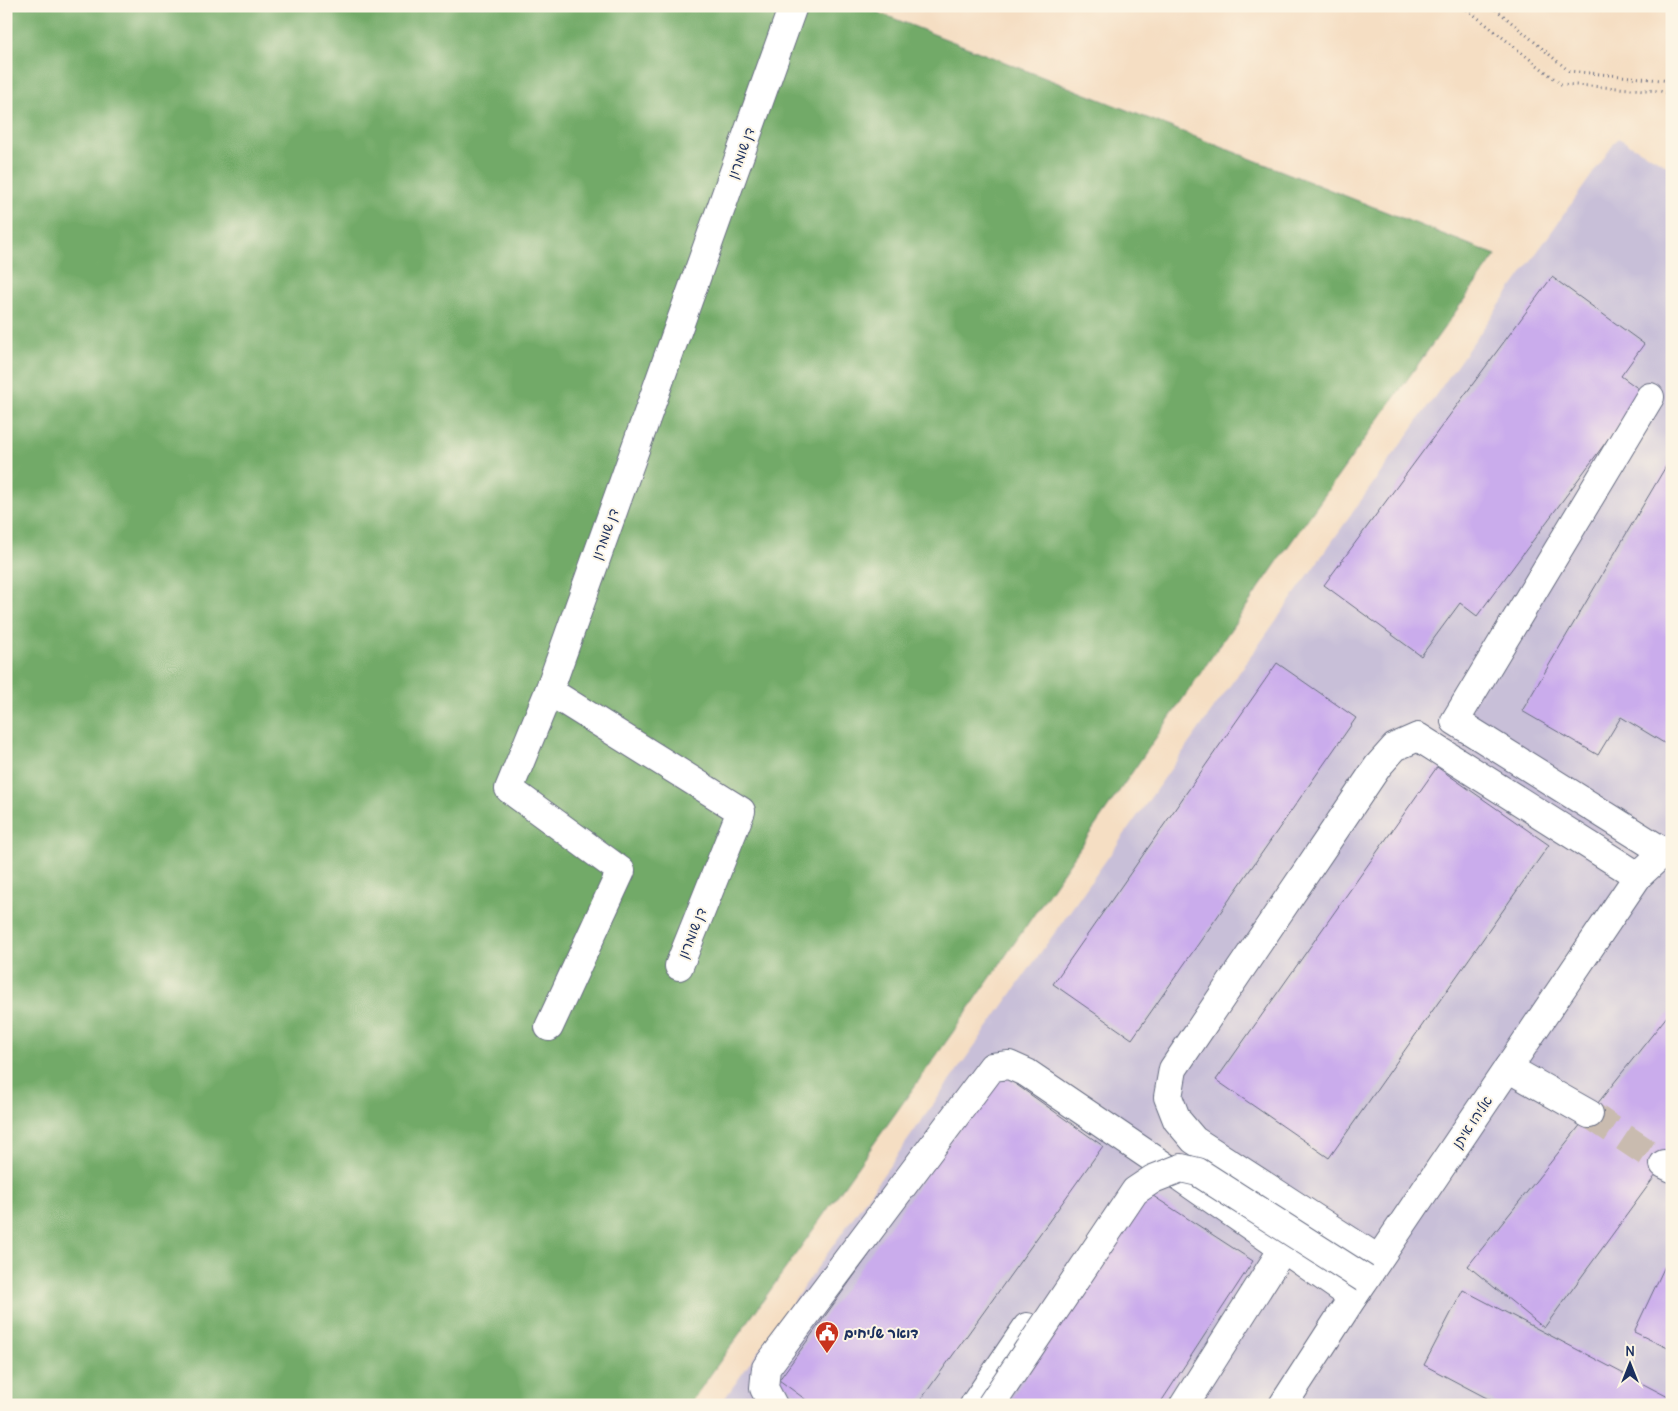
<svg xmlns="http://www.w3.org/2000/svg" width="1678" height="1411" font-family="Delius,'Playpen Sans Hebrew',sans-serif">
  <style>
    .industrial { fill: #c8bfd8 }
    .forest { fill: #72aa68; stroke: #466c63 }
    .building { fill: #caacec }
    .lines { fill: none; stroke-linecap: round; stroke-linejoin: round }
    .minor-tunnel { stroke: #c9bbaf; stroke-width: 28; stroke-dasharray: 28 14; stroke-linecap: butt }
    .minor-casing { stroke: #676c81; stroke-width: 30 }
    .path { stroke: #676c81; stroke-width: 3; stroke-dasharray: 1 4; stroke-linecap: butt }
    .minor { stroke: #fff; stroke-width: 28 }
    .minor-bridge-casing { stroke: #676c81; stroke-width: 30; stroke-linecap: butt }
    .minor-bridge { stroke: #fff; stroke-width: 28 }
    .labels { text-anchor: middle; stroke-width: 4; stroke-linejoin: round; paint-order: stroke }
    .street-label { font-size: 14px; fill: #1b2f5e; stroke: #fcf5e5 }
    .poi-label { font-size: 14px; font-weight: bold; fill: #1b2f5e; stroke: #fcf5e5; text-anchor: start }
  </style>
  <rect width="100%" height="100%" fill="#fcf5e5"/>
  <filter id="ink" filterUnits="userSpaceOnUse"><feTurbulence type="fractalNoise" baseFrequency=".02" numOctaves="2"/><feDisplacementMap in="SourceGraphic" scale="10" xChannelSelector="R" yChannelSelector="G"/><feConvolveMatrix kernelMatrix="1 2 1 2 8 2 1 2 1" color-interpolation-filters="sRGB"/></filter>
  <filter id="wash" filterUnits="userSpaceOnUse"><feTurbulence type="fractalNoise" baseFrequency=".0096" numOctaves="4" result="noise"/><feDisplacementMap in="SourceGraphic" scale="20" xChannelSelector="R" yChannelSelector="G"/><feGaussianBlur stdDeviation="1.12" result="paint"/><feColorMatrix in="noise" values="0 0 0 0 0 0 0 0 0 0 0 0 0 0 0 0 0 1.4 0 .05"/><feComposite in="paint" operator="in"/></filter>
  <g filter="url(#wash)">
    <rect width="100%" height="100%" fill="#f5dec3"/>
    <polygon class="industrial" points="1618,138 1672,168 1672,1405 720,1405"/>
    <polygon class="forest" points="6,6 862,6 1496,255 1284,552 953,1032 689,1405 6,1405"/>
    <g id="blocks">
      <g class="building">
        <polygon points="1552,277 1644,344 1621,376 1643,392 1477,616 1460,603 1421,656 1324,585"/>
        <polygon points="1672,456 1672,742 1669,746 1621,717 1598,755 1522,711"/>
        <polygon points="1277,663 1356,718 1132,1039 1053,984"/>
        <polygon points="1437,767 1549,845 1329,1158 1216,1080"/>
        <polygon points="1672,1010 1672,1153 1544,1328 1468,1266"/>
        <polygon points="1000,1073 1103,1146 917,1405 813,1405 779,1380"/>
        <polygon points="1147,1192 1253,1261 1159,1405 1007,1405"/>
        <polygon points="1665,1266 1672,1269 1672,1350 1634,1332"/>
        <polygon points="1463,1290 1672,1399 1672,1405 1500,1405 1424,1365"/>
      </g>
    </g>
  </g>
  <g filter="url(#ink)">
    <use href="#blocks" fill-opacity="0" stroke="#676c81" stroke-width="1"/>
    <g class="lines">
      <polyline class="minor-tunnel" points="1589,1114 1664,1164"/>
      <g class="minor-casing">
        <g id="minor">
          <polyline points="1650,397 1455,721 1664,852"/>
          <polyline points="679,966 741,811 549,691 793,6"/>
          <polyline points="549,1027 621,871 509,789 549,691"/>
          <polyline points="1508,1068 1589,1114"/>
          <polyline points="1664,1164 1672,1168"/>
          <polyline points="1156,1172 1173,1172 1353,1297"/>
          <polyline points="1378,1259 1194,1140 1177,1120 1168,1097 1173,1069 1378,766 1395,747 1418,737 1638,876"/>
          <polyline points="773,1405 764,1388 766,1368 992,1067 1009,1065 1027,1073 1173,1172"/>
          <polyline points="974,1405 1027,1327"/>
          <polyline points="1184,1405 1283,1249"/>
          <polyline points="1283,1405 1353,1297 1638,876 1664,852 1672,849"/>
        </g>
      </g>
      <g class="path">
        <polyline points="1463,6 1561,84 1660,91 1672,94"/>
        <polyline points="1492,6 1569,71 1672,81"/>
      </g>
      <use href="#minor" class="minor"/>
      <g class="minor-bridge-casing">
        <polyline id="minor-bridge" points="991,1405 1135,1191 1153,1179 1181,1168 1198,1172 1365,1279"/>
      </g>
      <use href="#minor-bridge" class="minor-bridge"/>
    </g>
  </g>
  <defs>
    <g id="civic-pin" transform="scale(1.25)"><path d="M0 17L-7.5 6A9.5 9.5 0 1 1 7.5 6Z" fill="#c8321e" stroke="#fcf5e5"/><path d="M-.6-6.5H3V-4.5H.6V-3L4-1V1h2V6H-6V1h2V-1L-.6-3ZM-1.2 2.5V6h2.4V2.5Z" fill="#fff"/></g>
  </defs>
  <g fill-rule="evenodd">
    <use href="#civic-pin" x="827" y="1333"/>
  </g>
  <g class="labels">
    <g class="street-label">
      <text transform="translate(741 153) rotate(-70)" y="5">דן שומרון</text>
      <text transform="translate(605 534) rotate(-70)" y="5">דן שומרון</text>
      <text transform="translate(692 933) rotate(-68)" y="5">דן שומרון</text>
      <text transform="translate(1472 1122) rotate(-56)" y="5">אליהו איתן</text>
    </g>
    <g class="poi-label">
      <text x="844" y="1338">דואר שליחים</text>
    </g>
  </g>
  <rect width="1678" height="1411" fill="none" stroke="#fcf5e5" stroke-width="25"/>
  <g transform="translate(1630 1364)" stroke="#fcf5e5" stroke-width="4" paint-order="stroke">
  <path d="M0-4L9 19L0 12L-9 19Z" fill="#1b2f5e"/>
  <text y="-8" font-size="14" font-weight="bold" text-anchor="middle" fill="#1b2f5e">N</text>
  </g>
</svg>
